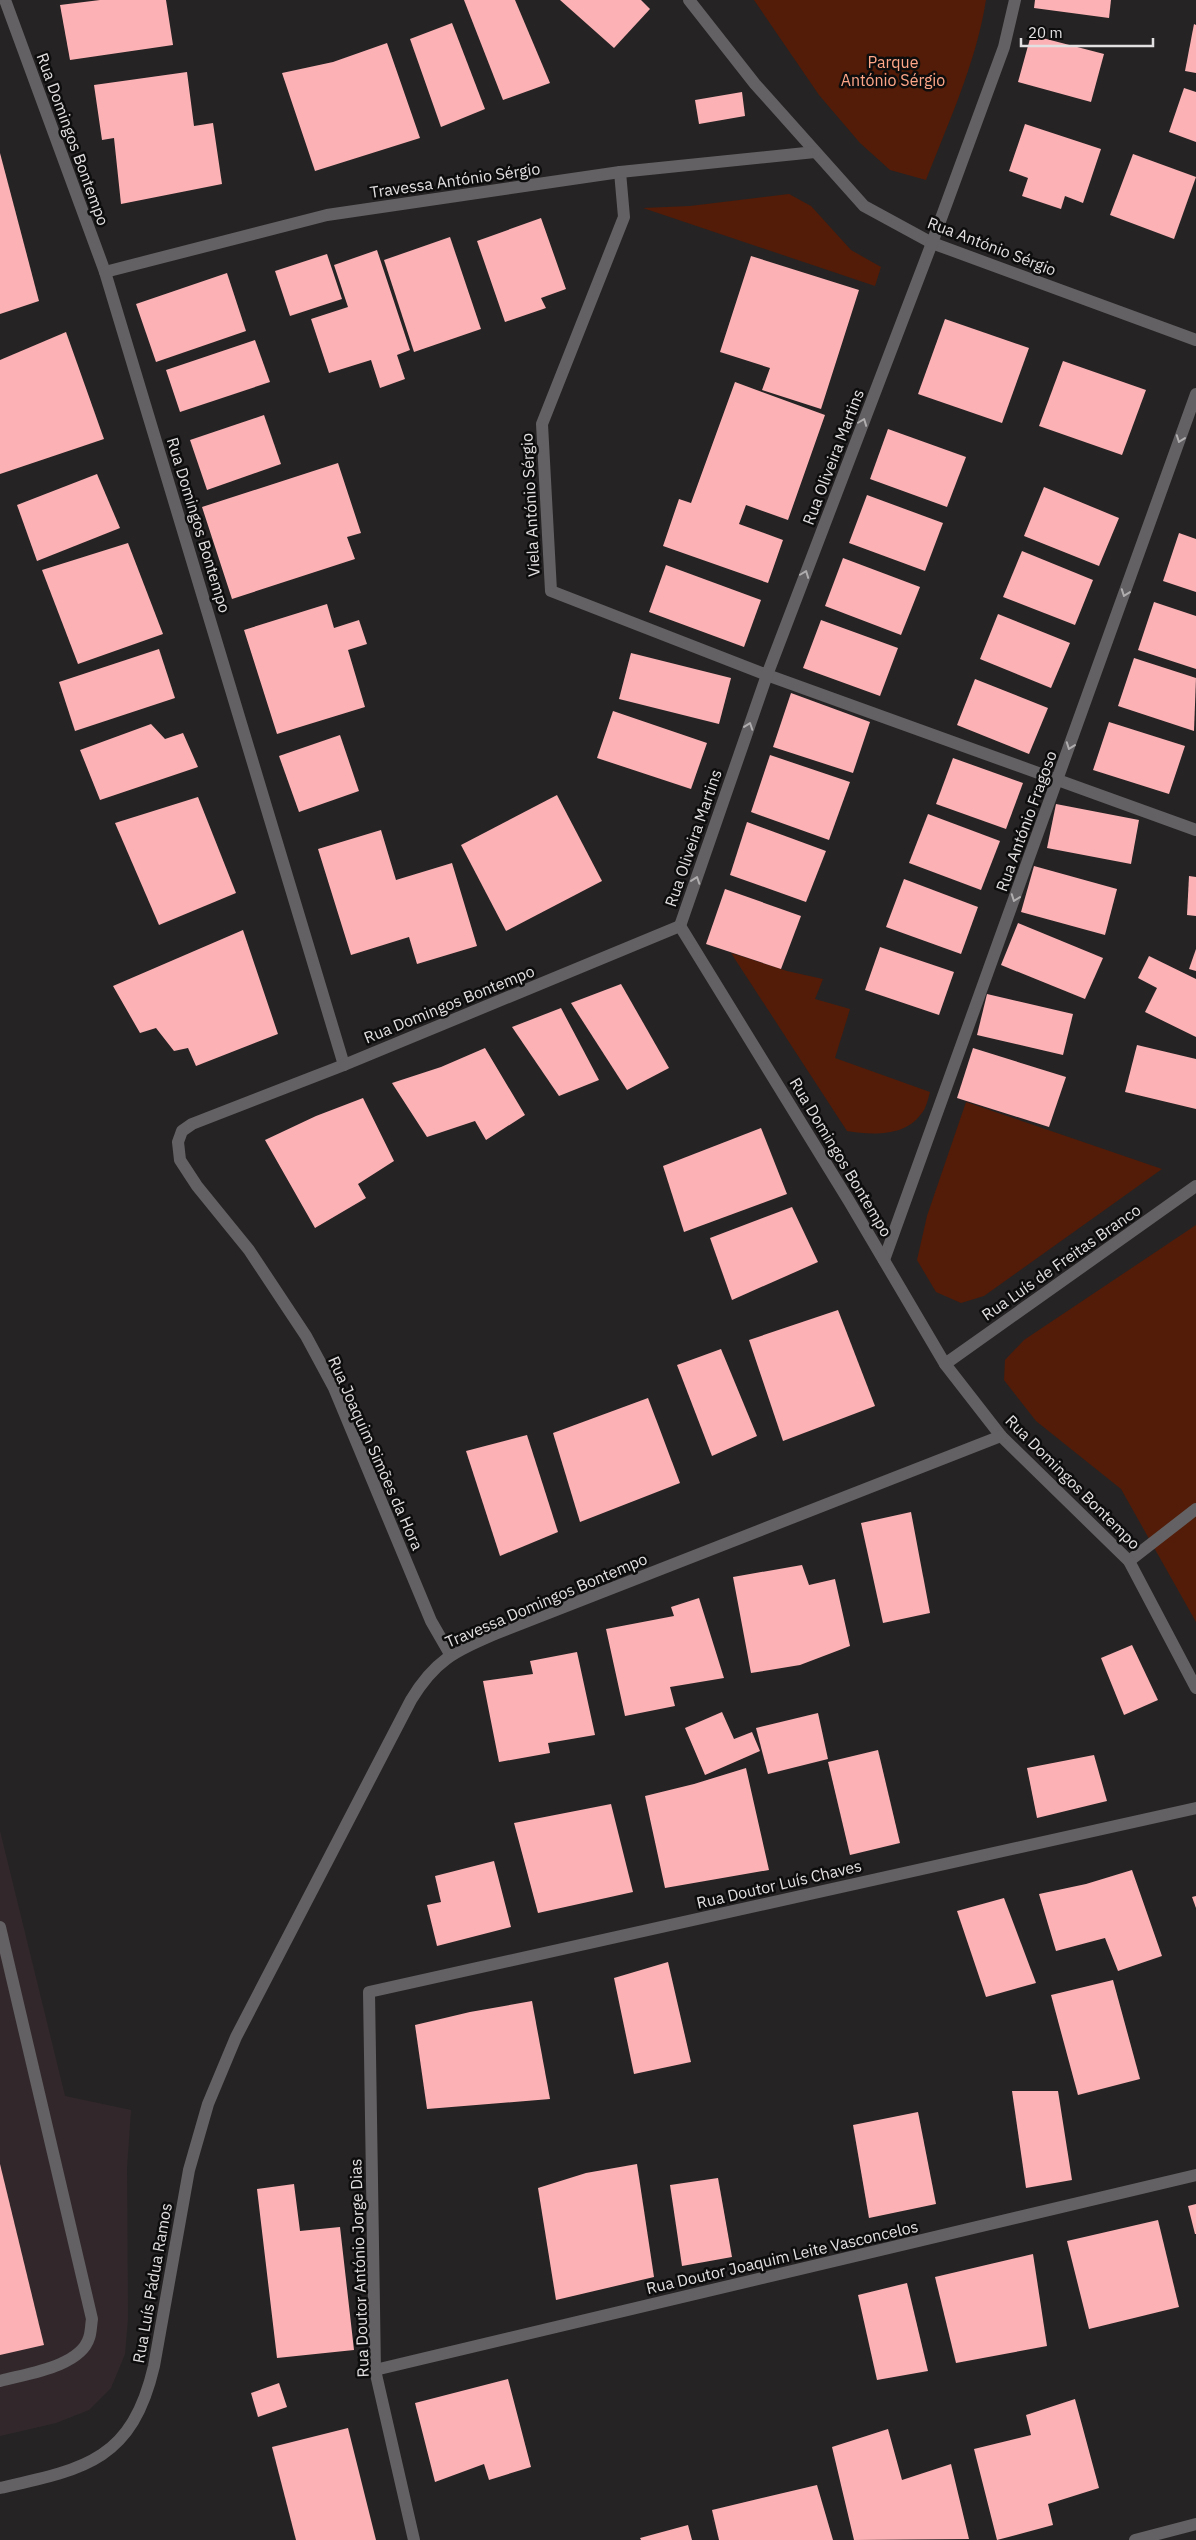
<svg xmlns="http://www.w3.org/2000/svg" width="1196" height="2540" font-family="'IBM Plex Sans',sans-serif">
  <style>
    .built { fill: #32282c }
    .green { fill: #521c08 }
    .building { fill: #fcb2b5 }
    .lines { fill: none; stroke-linecap: round; stroke-linejoin: round }
    .lane { stroke: #636163; stroke-width: 12 }
    .street { stroke: #636163; stroke-width: 12 }
    .oneway { stroke: #b0adaf }
    .labels { text-anchor: middle; stroke-width: 5; stroke-linejoin: round; paint-order: stroke }
    .park-label { font-size: 16px; fill: #fda688; stroke: #0e0d0d }
    .street-label { font-size: 16px; fill: #e3e0e1; stroke: #0e0d0d }
  </style>
  <rect width="100%" height="100%" fill="#262324"/>
  <polygon class="built" points="0,1831 65,2096 131,2110 127,2168 128,2318 125,2354 111,2388 89,2410 56,2423 0,2436"/>
  <g class="green">
    <path d="M754,0h232c-10,63 -37,121 -60,180l-36,-10 -30,-27 -41,-48z"/>
    <polygon points="789,194 811,206 851,250 881,267 875,286 643,208 690,206"/>
    <path d="M731,953l56,18 36,8 -8,20 35,10 -15,49 95,34c-2,7 -4,17 -9,22 -16,23 -50,21 -74,17z"/>
    <polygon points="966,1102 1162,1169 984,1296 961,1303 936,1292 917,1260 927,1216"/>
    <polygon points="1196,1225 1196,1622 1121,1489 1036,1421 1004,1380 1005,1360 1024,1340"/>
  </g>
  <g class="building">
    <polygon points="100,0 166,0 173,45 70,60 60,5"/>
    <polygon points="464,0 515,0 550,83 503,100"/>
    <polygon points="560,0 641,0 650,9 614,48"/>
    <polygon points="1035,0 1111,0 1109,18 1034,8"/>
    <polygon points="452,23 485,109 441,127 410,39"/>
    <polygon points="1194,24 1196,25 1196,73 1185,71"/>
    <polygon points="1031,35 1104,54 1091,102 1018,82"/>
    <polygon points="387,43 420,138 315,171 282,73 333,62"/>
    <polygon points="187,72 194,126 213,123 222,184 121,204 114,138 102,140 94,85"/>
    <polygon points="1184,88 1196,92 1196,142 1169,132"/>
    <polygon points="742,92 745,116 699,124 695,100"/>
    <polygon points="1025,124 1101,149 1083,203 1065,196 1061,209 1022,196 1028,178 1009,171"/>
    <polygon points="0,153 39,301 0,314"/>
    <polygon points="1133,154 1196,177 1174,239 1110,215"/>
    <polygon points="541,218 566,289 541,298 546,308 505,322 477,241"/>
    <polygon points="450,237 481,329 414,352 384,260"/>
    <polygon points="377,250 410,350 397,355 405,379 380,388 371,360 329,373 311,319 348,307 334,265"/>
    <polygon points="327,254 342,299 290,316 275,271"/>
    <polygon points="751,256 859,290 821,409 762,390 770,368 720,352"/>
    <polygon points="227,273 246,331 156,362 136,304"/>
    <polygon points="945,319 1029,348 1002,423 918,394"/>
    <polygon points="66,332 104,439 0,474 0,360"/>
    <polygon points="255,340 270,382 180,412 166,370"/>
    <polygon points="1063,361 1146,390 1122,455 1039,426"/>
    <polygon points="735,382 825,415 788,520 746,505 739,524 783,540 768,583 663,546 679,499 691,503"/>
    <polygon points="264,415 281,464 207,490 190,440"/>
    <polygon points="888,429 966,457 947,507 870,479"/>
    <polygon points="338,463 361,533 347,537 355,559 232,599 202,507"/>
    <polygon points="97,474 120,528 37,561 17,505"/>
    <polygon points="1044,487 1119,518 1099,566 1024,536"/>
    <polygon points="867,495 943,523 925,571 849,543"/>
    <polygon points="1179,533 1196,539 1196,592 1163,581"/>
    <polygon points="128,543 163,634 78,664 42,570"/>
    <polygon points="1022,551 1093,580 1075,625 1003,597"/>
    <polygon points="843,558 920,587 901,635 825,606"/>
    <polygon points="666,565 761,600 744,647 649,612"/>
    <polygon points="1154,602 1196,616 1196,669 1138,650"/>
    <polygon points="327,604 334,628 359,620 367,644 348,650 365,707 277,734 244,630"/>
    <polygon points="998,614 1070,643 1051,688 980,659"/>
    <polygon points="821,620 898,648 880,696 803,668"/>
    <polygon points="159,649 175,698 75,731 59,682"/>
    <polygon points="631,653 731,678 719,724 619,699"/>
    <polygon points="1134,658 1196,678 1194,731 1118,706"/>
    <polygon points="975,679 1048,708 1029,754 957,725"/>
    <polygon points="791,693 870,722 853,773 773,747"/>
    <polygon points="613,711 707,743 691,789 597,758"/>
    <polygon points="1109,722 1185,746 1169,794 1093,770"/>
    <polygon points="151,724 165,739 183,733 198,767 100,800 80,750"/>
    <polygon points="340,735 359,791 299,812 279,756"/>
    <polygon points="770,755 850,782 829,840 751,812"/>
    <polygon points="953,758 1023,783 1006,829 936,804"/>
    <polygon points="557,795 602,881 506,931 461,845"/>
    <polygon points="198,797 236,893 159,925 115,823"/>
    <polygon points="1056,804 1139,820 1131,864 1047,848"/>
    <polygon points="928,814 1000,841 981,890 909,863"/>
    <polygon points="747,822 826,851 806,902 730,875"/>
    <polygon points="381,830 396,880 452,863 477,946 417,964 409,937 351,955 318,849"/>
    <polygon points="1034,866 1117,889 1105,935 1021,912"/>
    <polygon points="1189,876 1196,877 1196,916 1187,915"/>
    <polygon points="904,879 978,907 961,954 886,927"/>
    <polygon points="725,889 801,916 781,969 706,944"/>
    <polygon points="1018,923 1103,958 1085,999 1001,965"/>
    <polygon points="243,930 278,1034 196,1066 188,1048 174,1051 156,1028 140,1033 113,986"/>
    <polygon points="880,947 954,972 939,1015 865,990"/>
    <polygon points="1196,949 1196,971 1189,969"/>
    <polygon points="1149,956 1196,979 1196,1037 1145,1012 1157,988 1138,978"/>
    <polygon points="621,984 669,1068 627,1090 571,1003"/>
    <polygon points="987,994 1073,1014 1063,1055 977,1035"/>
    <polygon points="561,1008 599,1080 559,1096 512,1027"/>
    <polygon points="1137,1045 1196,1059 1196,1109 1125,1092"/>
    <polygon points="485,1048 525,1115 486,1140 475,1121 427,1137 392,1083 441,1067"/>
    <polygon points="973,1048 1066,1077 1049,1127 957,1098"/>
    <polygon points="363,1098 394,1161 358,1184 366,1198 315,1228 265,1140 316,1116"/>
    <polygon points="761,1128 787,1194 684,1232 663,1166"/>
    <polygon points="792,1207 818,1262 732,1300 710,1238"/>
    <polygon points="838,1310 875,1406 783,1441 749,1340"/>
    <polygon points="721,1349 757,1436 712,1456 677,1365"/>
    <polygon points="648,1398 680,1483 580,1522 553,1433"/>
    <polygon points="527,1435 558,1532 500,1556 466,1451"/>
    <polygon points="911,1512 930,1613 883,1623 861,1523"/>
    <polygon points="802,1565 809,1585 835,1579 850,1646 800,1665 751,1673 733,1577"/>
    <polygon points="699,1598 724,1678 670,1687 675,1706 625,1716 606,1629 674,1616 671,1607"/>
    <polygon points="1132,1645 1158,1700 1124,1715 1101,1658"/>
    <polygon points="577,1652 595,1735 548,1743 550,1753 499,1762 483,1681 533,1674 530,1661"/>
    <polygon points="722,1712 734,1739 752,1732 760,1751 705,1775 685,1728"/>
    <polygon points="818,1713 828,1759 768,1774 756,1728"/>
    <polygon points="878,1750 900,1843 850,1855 828,1762"/>
    <polygon points="1094,1755 1107,1801 1037,1818 1027,1768"/>
    <polygon points="746,1768 769,1870 665,1888 645,1796 694,1784"/>
    <polygon points="611,1804 633,1892 538,1913 514,1823"/>
    <polygon points="494,1861 511,1927 437,1946 427,1905 441,1902 435,1876"/>
    <polygon points="1132,1870 1162,1956 1118,1971 1105,1938 1056,1951 1039,1894 1086,1884"/>
    <polygon points="1196,1896 1196,1908 1192,1897"/>
    <polygon points="1004,1898 1036,1983 986,1997 957,1911"/>
    <polygon points="668,1962 691,2062 634,2074 614,1978"/>
    <polygon points="1113,1980 1140,2079 1078,2095 1051,1995"/>
    <polygon points="532,2001 550,2099 427,2109 415,2025 470,2012"/>
    <polygon points="1012,2091 1058,2091 1072,2180 1026,2188"/>
    <polygon points="918,2112 936,2204 869,2218 853,2125"/>
    <polygon points="0,2164 44,2345 0,2355"/>
    <polygon points="637,2164 654,2277 556,2300 538,2188 586,2173"/>
    <polygon points="718,2178 732,2257 682,2266 670,2185"/>
    <polygon points="294,2184 300,2231 340,2227 354,2350 277,2358 257,2189"/>
    <polygon points="1196,2204 1196,2234 1195,2234 1188,2206"/>
    <polygon points="1158,2220 1179,2307 1089,2329 1067,2241"/>
    <polygon points="1033,2254 1047,2346 956,2363 935,2277"/>
    <polygon points="907,2283 928,2371 877,2380 858,2295"/>
    <polygon points="508,2379 531,2467 489,2480 484,2464 435,2482 415,2403"/>
    <polygon points="279,2383 287,2407 258,2417 251,2393"/>
    <polygon points="1075,2399 1099,2488 1048,2504 1053,2525 997,2540 974,2449 1031,2435 1026,2415"/>
    <polygon points="348,2428 376,2540 296,2540 272,2447"/>
    <polygon points="888,2429 902,2480 951,2464 969,2539 854,2540 832,2447"/>
    <polygon points="817,2485 833,2540 719,2540 712,2510"/>
    <polygon points="688,2525 692,2540 641,2540 640,2538"/>
  </g>
  <g class="lines">
    <g class="lane">
      <polyline points="767,675 1196,830"/>
      <path d="M0,1927l92,392c-1,6 -1,14 -3,19 -9,29 -64,36 -89,43"/>
    </g>
    <g class="street">
      <polyline points="5,0 105,272 344,1065"/>
      <polyline points="689,0 755,84 864,206 932,243 1196,340"/>
      <polyline points="620,172 624,217 542,424 551,591 767,675"/>
      <polyline points="105,272 327,215 620,172 815,152"/>
      <polyline points="680,926 767,675 932,243 1004,47 1015,0"/>
      <polyline points="884,1260 1196,394"/>
      <polyline points="945,1364 1196,1186"/>
      <polyline points="1129,1561 1196,1509"/>
      <polyline points="450,1654 431,1621 334,1388 306,1336 249,1250 197,1186 180,1160 178,1142 182,1131 192,1124 344,1065 680,926 849,1201 945,1364 1001,1436 1129,1561 1196,1688"/>
      <polyline points="375,2370 1196,2175"/>
      <path d="M0,2488c86,-19 132,-28 154,-122l35,-196 19,-66 28,-67 175,-337c24,-40 43,-48 84,-66l506,-198"/>
      <polyline points="414,2540 375,2370 369,1992 1196,1808"/>
      <polyline points="1135,2540 1196,2524"/>
    </g>
  </g>
  <defs><path id="oneway-chevron" d="M-2-3.5L2.5 0L-2 3.5" fill="none" stroke-width="1.6" stroke-linecap="round" stroke-linejoin="round" transform="scale(1.25)"/></defs>
  <g class="oneway">
    <use href="#oneway-chevron" transform="translate(863 422) rotate(-69)"/>
    <use href="#oneway-chevron" transform="translate(1180 439) rotate(110)"/>
    <use href="#oneway-chevron" transform="translate(805 574) rotate(-69)"/>
    <use href="#oneway-chevron" transform="translate(1125 593) rotate(110)"/>
    <use href="#oneway-chevron" transform="translate(749 726) rotate(-71)"/>
    <use href="#oneway-chevron" transform="translate(1070 746) rotate(110)"/>
    <use href="#oneway-chevron" transform="translate(696 880) rotate(-71)"/>
    <use href="#oneway-chevron" transform="translate(1015 898) rotate(110)"/>
  </g>
  <g class="labels">
    <g class="park-label">
      <text x="893" y="68">Parque<tspan x="893" dy="18">António Sérgio</tspan></text>
    </g>
    <g class="street-label">
      <text transform="translate(73 139) rotate(70)" y="6">Rua Domingos Bontempo</text>
      <text transform="translate(455 180) rotate(-8)" y="6">Travessa António Sérgio</text>
      <text transform="translate(992 246) rotate(21)" y="6">Rua António Sérgio</text>
      <text transform="translate(833 457) rotate(-69)" y="6">Rua Oliveira Martins</text>
      <text transform="translate(530 505) rotate(-93)" y="6">Viela António Sérgio</text>
      <text transform="translate(199 525) rotate(73)" y="6">Rua Domingos Bontempo</text>
      <text transform="translate(1026 821) rotate(-70)" y="6">Rua António Fragoso</text>
      <text transform="translate(693 838) rotate(-71)" y="6">Rua Oliveira Martins</text>
      <text transform="translate(449 1004) rotate(-22)" y="6">Rua Domingos Bontempo</text>
      <text transform="translate(841 1157) rotate(59)" y="6">Rua Domingos Bontempo</text>
      <text transform="translate(1061 1262) rotate(-35)" y="6">Rua Luís de Freitas Branco</text>
      <text transform="translate(376 1453) rotate(66)" y="6">Rua Joaquim Simões da Hora</text>
      <text transform="translate(1073 1482) rotate(45)" y="6">Rua Domingos Bontempo</text>
      <text transform="translate(546 1600) rotate(-23)" y="6">Travessa Domingos Bontempo</text>
      <text transform="translate(779 1884) rotate(-13)" y="6">Rua Doutor Luís Chaves</text>
      <text transform="translate(782 2257) rotate(-13)" y="6">Rua Doutor Joaquim Leite Vasconcelos</text>
      <text transform="translate(359 2268) rotate(-92)" y="6">Rua Doutor António Jorge Dias</text>
      <text transform="translate(152 2283) rotate(-80)" y="6">Rua Luís Pádua Ramos</text>
    </g>
  </g>
  <path d="M1021 38v8h132v-8" fill="none" stroke="#e3e0e1" stroke-width="2.5"/>
  <text x="1028" y="38" font-size="15" fill="#e3e0e1" stroke="#0e0d0d" stroke-width="4" paint-order="stroke">20 m</text>
</svg>
